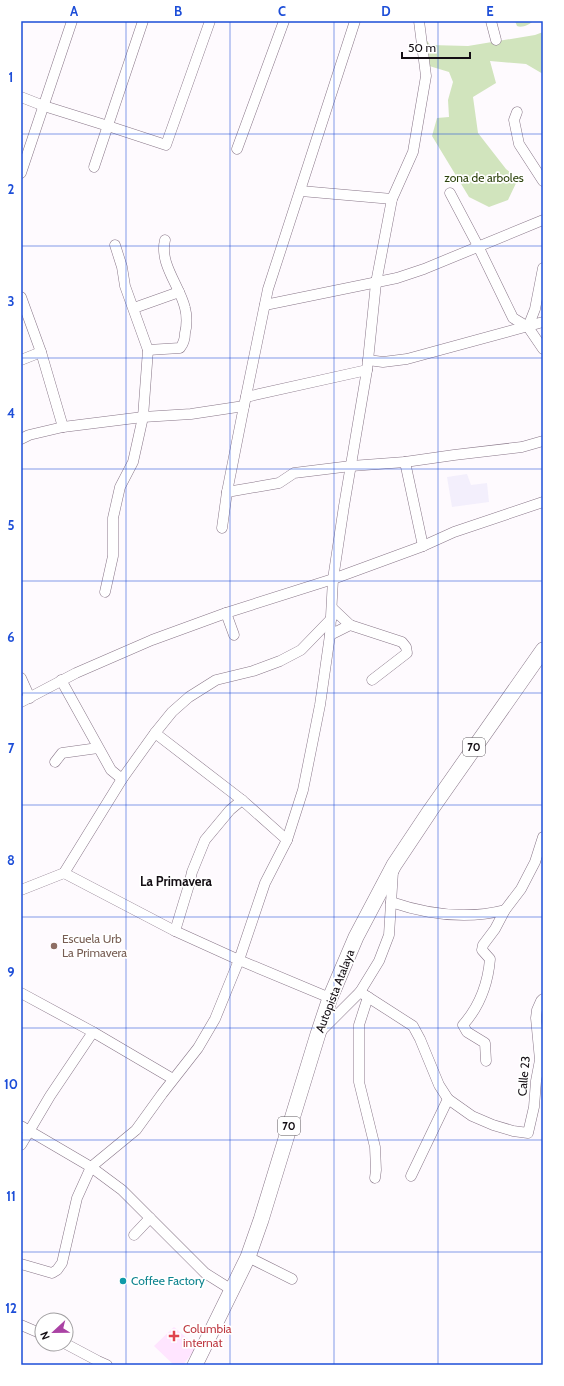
<svg xmlns="http://www.w3.org/2000/svg" width="564" height="1386" font-family="Cabin,sans-serif">
  <style>
    .built { fill: #ffe5ff }
    .industrial { fill: #f3effc }
    .green { fill: #d1e4bd }
    .lines { fill: none; stroke-linecap: round; stroke-linejoin: round }
    .minor-casing { stroke: #887688; stroke-width: 11 }
    .primary-casing { stroke: #887688; stroke-width: 16 }
    .minor { stroke: #fff; stroke-width: 10 }
    .primary { stroke: #fff; stroke-width: 15 }
    .grid { fill: none; stroke: #1d4ed8; stroke-width: 1; stroke-opacity: 0.55 }
    .education-dot { fill: #8d6e63; stroke: #fff; stroke-width: 1.5 }
    .culture-dot { fill: #0f9aa8; stroke: #fff; stroke-width: 1.5 }
    .health-dot { fill: #e0444e; stroke: #fff; stroke-width: 1.5 }
    .labels { text-anchor: middle; stroke-width: 3.5; stroke-linejoin: round; paint-order: stroke }
    .shield { fill: #fff; stroke: #5a565a; stroke-width: 1 }
    .shield-label { font-size: 11px; font-weight: bold; fill: #140e14 }
    .park-label { font-size: 12px; fill: #2c410b; stroke: #fff }
    .education-label { font-size: 12px; fill: #785e54; stroke: #fff; text-anchor: start }
    .street-label { font-size: 12px; fill: #140e14; stroke: #fff }
    .culture-label { font-size: 12px; fill: #0d838f; stroke: #fff; text-anchor: start }
    .health-label { font-size: 12px; fill: #be3a42; stroke: #fff; text-anchor: start }
    .neighbourhood-label { font-size: 13px; font-weight: bold; fill: #140e14; stroke: #fff }
    .neatline { fill: none; stroke: #1d4ed8; stroke-width: 1.5 }
    .grid-label { font-size: 13px; text-anchor: middle; font-weight: bold; fill: #1d4ed8 }
  </style>
  <rect width="100%" height="100%" fill="#fefafe"/>
  <polygon class="built" points="174,1327 197,1347 183,1365 174,1365 154,1346"/>
  <polygon class="industrial" points="467,474 471,485 487,483 489,502 452,507 447,477"/>
  <g class="green">
    <path d="M515,21h18c-4,4 -11,7 -16,5z"/>
    <polygon points="543,32 543,74 526,64 490,61 496,83 473,97 478,133 506,169 518,179 508,200 489,207 469,197 432,136 437,118 449,117 448,100 453,82 449,72 426,65 423,35 430,45 468,46 535,35"/>
  </g>
  <g class="lines">
    <g class="minor-casing">
      <g id="minor">
        <polyline points="491,21 496,40"/>
        <polyline points="21,97 44,106 108,126 166,145 210,21"/>
        <polyline points="517,112 514,120 519,144 543,181"/>
        <polyline points="237,149 284,21"/>
        <polyline points="94,167 143,21"/>
        <polyline points="21,173 72,21"/>
        <polyline points="301,191 392,199"/>
        <polyline points="450,193 478,246 513,318 528,327 543,349"/>
        <polyline points="21,297 41,352 63,427"/>
        <polyline points="265,305 397,278 424,269 543,220"/>
        <polyline points="134,308 179,292"/>
        <polyline points="528,327 535,309 543,268"/>
        <path d="M148,350l32,-2c4,-5 5,-9 5,-15 2,-7 2,-18 0,-25 -5,-22 -26,-44 -20,-68"/>
        <polyline points="21,360 41,352"/>
        <polyline points="368,360 383,362 407,359 543,322"/>
        <polyline points="246,397 367,370"/>
        <polyline points="21,439 29,435 63,427 143,417 191,414 244,406"/>
        <polyline points="405,462 423,546"/>
        <polyline points="227,492 279,483 294,473 351,466 405,462 454,455 522,447 543,441"/>
        <polyline points="222,528 227,492 244,406 268,289 355,21"/>
        <polyline points="105,592 113,556 113,518 120,487 133,462 143,417 148,350 125,286 122,267 115,245"/>
        <polyline points="332,608 350,625"/>
        <polyline points="226,613 234,635"/>
        <polyline points="330,635 350,625 402,642 406,647 407,653 372,680"/>
        <polyline points="21,678 30,698"/>
        <polyline points="61,680 111,770 122,779"/>
        <polyline points="21,702 76,673 152,640 226,613 333,579 423,546 454,532 543,502"/>
        <polyline points="155,733 242,800 287,840"/>
        <polyline points="55,762 62,753 98,748"/>
        <polyline points="64,873 175,931 239,960 330,998"/>
        <polyline points="21,890 64,873 122,779 155,733 172,712 189,697 216,680 253,671 280,661 301,650 332,618"/>
        <path d="M391,902c38,13 75,18 114,8"/>
        <polyline points="175,931 189,885 192,872 205,840 230,810 242,800"/>
        <polyline points="360,992 413,1026 420,1039 439,1085 448,1099 472,1116 493,1125 513,1131 528,1133 534,1107 536,1081 540,1060 536,1018 537,1010 541,1001 543,999"/>
        <polyline points="21,993 93,1032 173,1079"/>
        <polyline points="368,997 359,1025 359,1082 375,1147 376,1170 375,1178"/>
        <polyline points="321,1031 360,992 379,961 389,935 393,871"/>
        <path d="M486,1061l-1,-18 -18,-11 -4,-7c16,-18 25,-42 27,-66l-8,-9 1,-5 12,-16 10,-19 16,-21 14,-27 8,-25"/>
        <polyline points="21,1126 91,1167 122,1190 205,1273 232,1290"/>
        <polyline points="21,1145 50,1096 93,1032"/>
        <polyline points="411,1176 448,1099"/>
        <polyline points="134,1235 150,1218"/>
        <polyline points="248,1257 292,1279"/>
        <polyline points="21,1264 52,1273 57,1270 62,1263 77,1198 91,1167 136,1130 162,1094 198,1048 215,1019 239,960 265,883 287,840 303,790 320,705 330,635 333,579 344,506 367,370 376,283 392,199 413,152 426,76 419,21"/>
        <polyline points="21,1325 42,1334"/>
        <polyline points="66,1344 98,1361 107,1365"/>
      </g>
    </g>
    <g class="primary-casing">
      <polyline id="primary" points="195,1365 248,1257 261,1220 318,1034 330,998 356,937 394,865 430,811 543,650"/>
    </g>
    <use href="#minor" class="minor"/>
    <use href="#primary" class="primary"/>
  </g>
  <path class="grid" d="M126,21v1344M230,21v1344M334,21v1344M438,21v1344M21,134h522M21,246h522M21,358h522M21,469h522M21,581h522M21,693h522M21,805h522M21,917h522M21,1028h522M21,1140h522M21,1252h522"/>
  <circle class="education-dot" cx="54" cy="946" r="4"/>
  <circle class="culture-dot" cx="123" cy="1281" r="4"/>
  <path class="health-dot" d="M172 1330h4v4h4v4h-4v4h-4v-4h-4v-4h4z"/>
  <g class="labels">
    <g class="shield">
      <rect x="463" y="738" width="22" height="18" rx="3"/>
      <rect x="278" y="1117" width="22" height="18" rx="3"/>
    </g>
    <g class="shield-label">
      <text x="474" y="751">70</text>
      <text x="289" y="1130">70</text>
    </g>
    <g class="park-label">
      <text x="484" y="182">zona de arboles</text>
    </g>
    <g class="education-label">
      <text x="62" y="943">Escuela Urb<tspan x="62" dy="14">La Primavera</tspan></text>
    </g>
    <g class="street-label">
      <text transform="translate(335 991) rotate(-69)" y="4">Autopista Atalaya</text>
      <text transform="translate(524 1076) rotate(-85)" y="4">Calle 23</text>
    </g>
    <g class="culture-label">
      <text x="131" y="1285">Coffee Factory</text>
    </g>
    <g class="health-label">
      <text x="183" y="1333">Columbia<tspan x="183" dy="14">internat</tspan></text>
    </g>
    <g class="neighbourhood-label">
      <text x="176" y="886">La Primavera</text>
    </g>
  </g>
  <rect width="564" height="1386" fill="none" stroke="#ffffff" stroke-width="44"/>
  <g transform="translate(54 1332) rotate(248)"><circle r="19" fill="#ffffff" stroke="#a19fa1"/>
  <path d="M0-3L7 15L0 10L-7 15Z" fill="#aa42a4"/>
  <text y="-6" font-size="11" font-weight="bold" text-anchor="middle" fill="#140e14">N</text>
  </g>
  <path d="M402 52v6h68v-6" fill="none" stroke="#140e14" stroke-width="2"/>
  <text x="408" y="52" font-size="12" fill="#140e14" stroke="#ffffff" stroke-width="3" paint-order="stroke">50 m</text>
  <rect x="22" y="22" width="520" height="1342" class="neatline"/>
  <g class="grid-label">
    <text x="74" y="16">A</text>
    <text x="178" y="16">B</text>
    <text x="282" y="16">C</text>
    <text x="386" y="16">D</text>
    <text x="490" y="16">E</text>
    <text x="11" y="82">1</text>
    <text x="11" y="194">2</text>
    <text x="11" y="306">3</text>
    <text x="11" y="418">4</text>
    <text x="11" y="530">5</text>
    <text x="11" y="642">6</text>
    <text x="11" y="753">7</text>
    <text x="11" y="865">8</text>
    <text x="11" y="977">9</text>
    <text x="11" y="1089">10</text>
    <text x="11" y="1201">11</text>
    <text x="11" y="1313">12</text>
  </g>
</svg>
